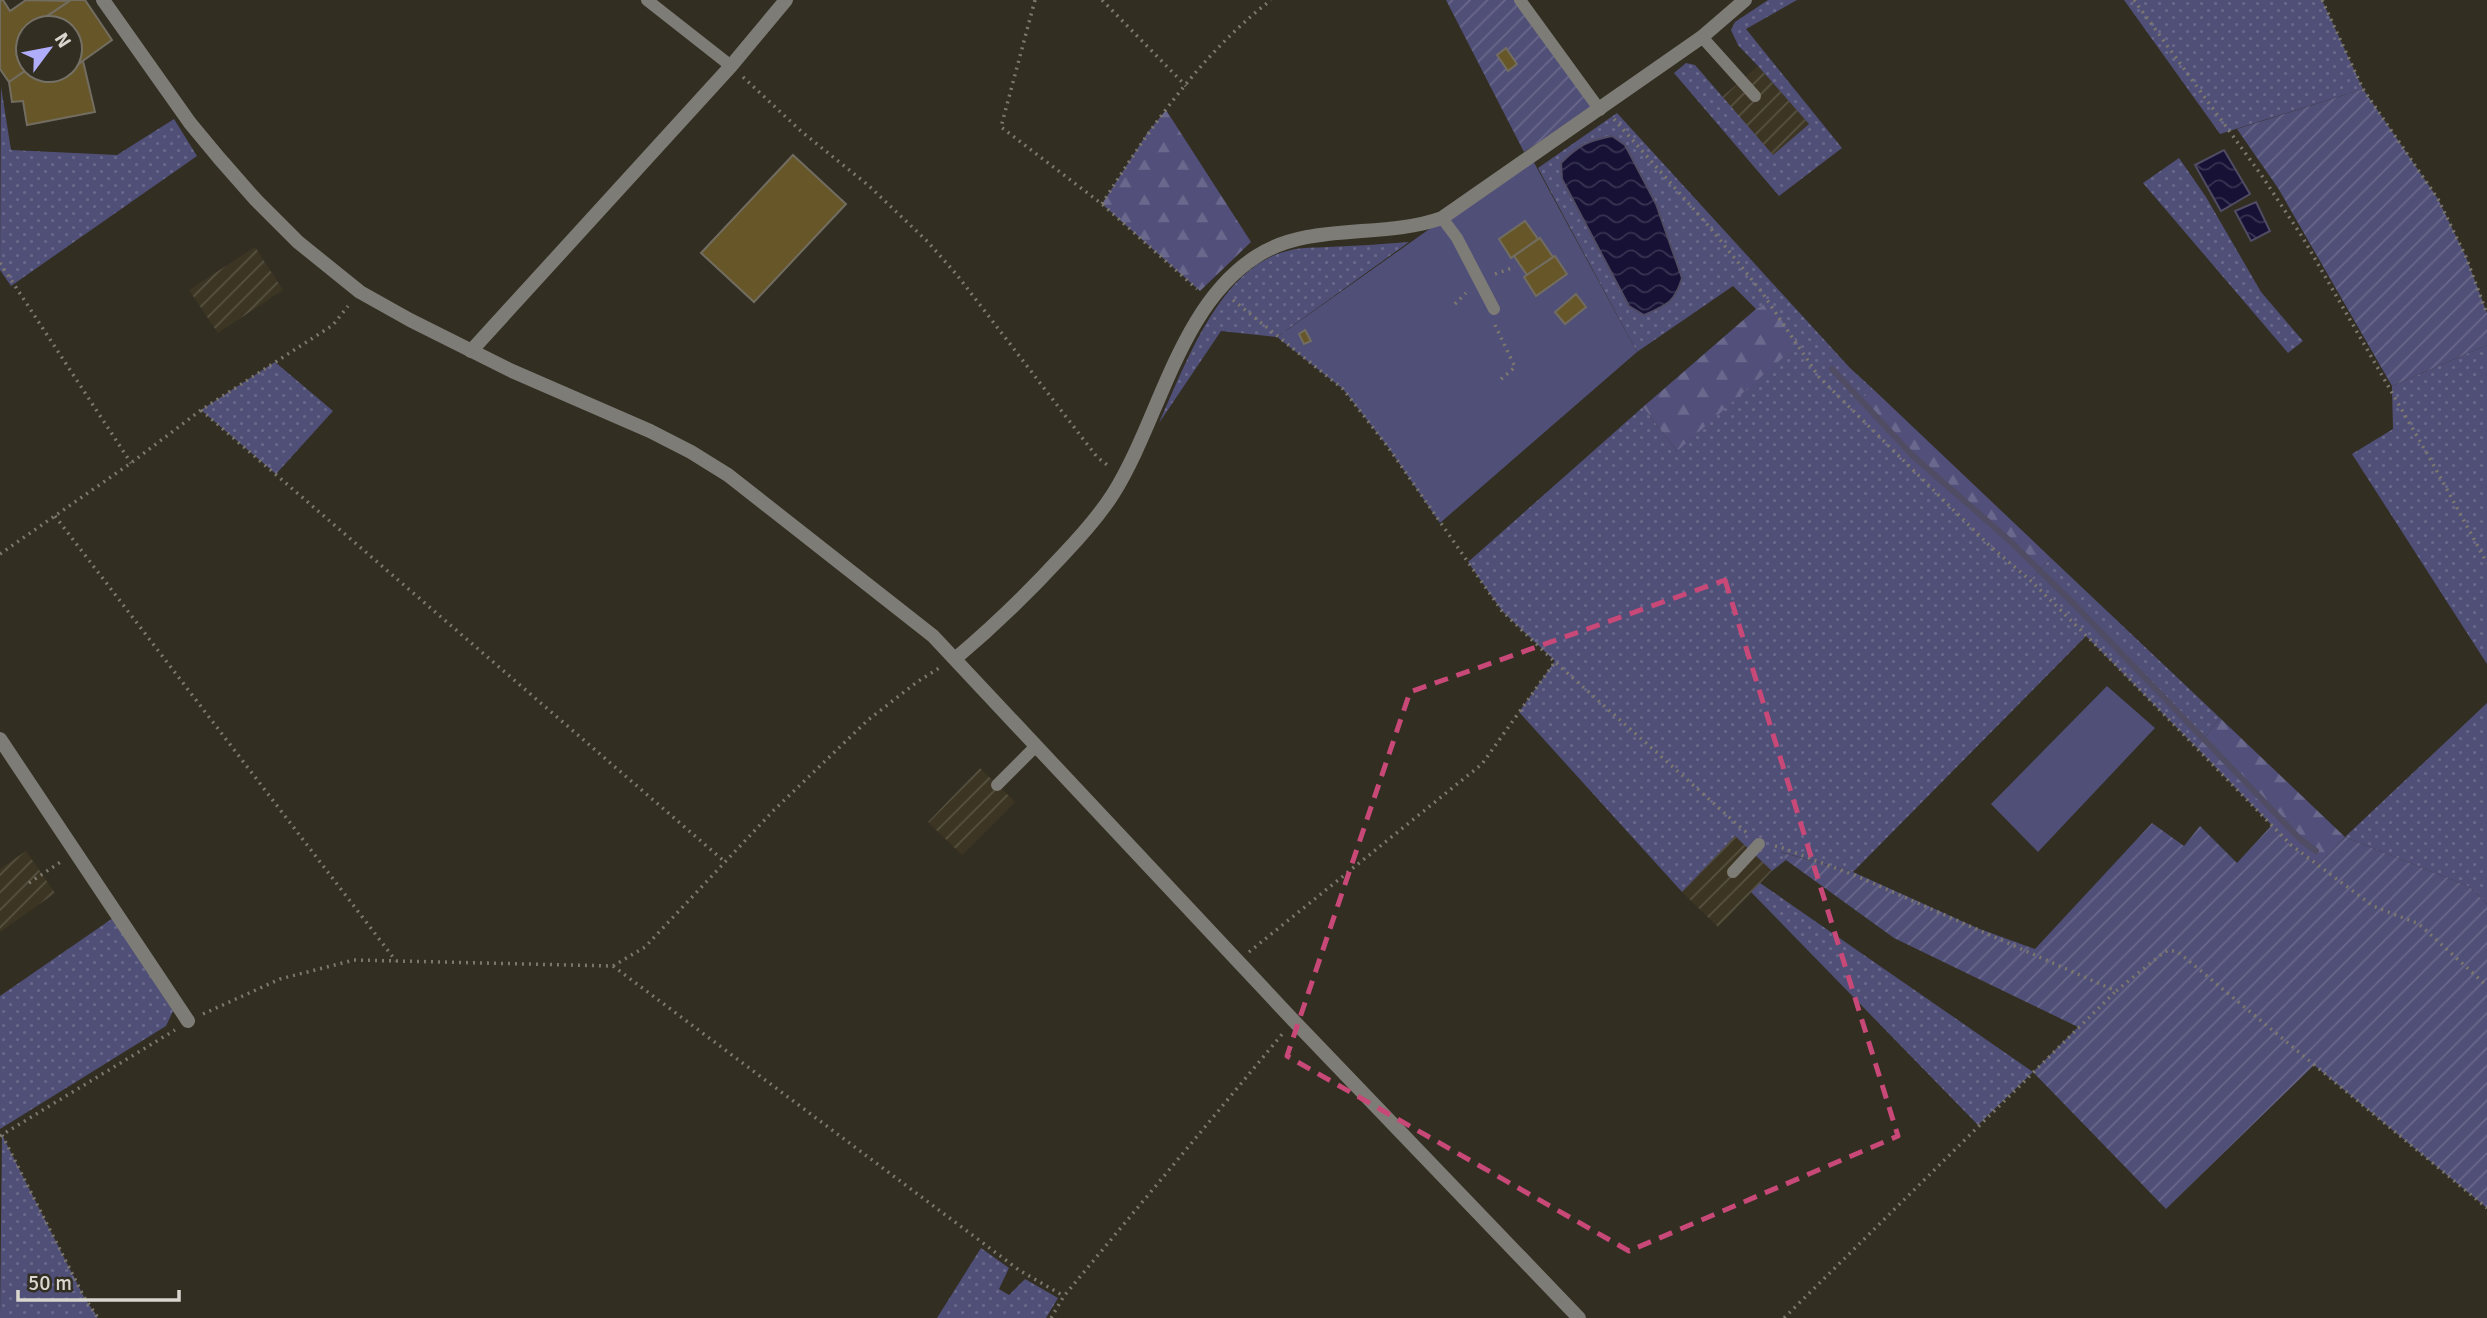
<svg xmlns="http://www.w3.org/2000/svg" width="2487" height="1318" font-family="Signika,sans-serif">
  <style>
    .industrial { fill: url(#industrial-furrows) }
    .grass { fill: url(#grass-dots); fill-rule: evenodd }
    .forest { fill: url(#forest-firs) }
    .park { fill: #504f78 }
    .garden { fill: url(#garden-furrows) }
    .water { fill: url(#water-waves); stroke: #504c63; stroke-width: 2 }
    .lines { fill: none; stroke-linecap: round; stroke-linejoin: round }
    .stream { stroke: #504c63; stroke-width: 6 }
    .building { fill: #675728; stroke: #726d60; stroke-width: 2 }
    .path { stroke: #7c786e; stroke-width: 3.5; stroke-dasharray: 2 5; stroke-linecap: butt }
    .service { stroke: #7e7c76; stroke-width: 12 }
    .minor { stroke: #7e7c76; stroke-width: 14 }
    .tertiary { stroke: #7e7c76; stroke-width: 14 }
    .marked { fill: none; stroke: #c84878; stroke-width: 5; stroke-dasharray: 14 9; stroke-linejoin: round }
  </style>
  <defs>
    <pattern id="industrial-furrows" width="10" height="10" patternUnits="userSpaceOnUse" patternTransform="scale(1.75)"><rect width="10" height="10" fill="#3c3523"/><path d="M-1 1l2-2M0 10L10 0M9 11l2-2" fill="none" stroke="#585242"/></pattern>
    <pattern id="grass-dots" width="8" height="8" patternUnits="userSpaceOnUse" patternTransform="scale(1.75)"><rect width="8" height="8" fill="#504f78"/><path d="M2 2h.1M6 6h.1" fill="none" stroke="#69688a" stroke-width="1.8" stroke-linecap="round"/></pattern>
    <pattern id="forest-firs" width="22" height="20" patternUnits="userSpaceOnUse" patternTransform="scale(1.75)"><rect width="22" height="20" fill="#52507a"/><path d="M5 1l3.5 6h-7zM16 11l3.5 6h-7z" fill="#6a688c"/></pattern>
    <pattern id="garden-furrows" width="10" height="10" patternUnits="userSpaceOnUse" patternTransform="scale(1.75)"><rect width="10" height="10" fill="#504f78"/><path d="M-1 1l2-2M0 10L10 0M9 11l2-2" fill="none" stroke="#69688a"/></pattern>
    <pattern id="water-waves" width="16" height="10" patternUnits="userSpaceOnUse" patternTransform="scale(1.75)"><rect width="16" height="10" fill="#161135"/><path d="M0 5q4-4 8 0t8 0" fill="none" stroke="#373351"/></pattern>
  </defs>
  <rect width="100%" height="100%" fill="#322e22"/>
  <g class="industrial">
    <polygon points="1758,66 1809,124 1773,156 1722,97"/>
    <polygon points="255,247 283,290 218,333 189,290"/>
    <polygon points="980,768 1015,802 962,855 928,822"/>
    <polygon points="1735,836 1772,871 1718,927 1682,892"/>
    <polygon points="26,851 55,893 0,932 0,869"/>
  </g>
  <g class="grass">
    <polygon points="1768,0 1797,0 1746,29 1842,148 1779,196 1674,73 1686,63 1695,65 1773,155 1809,124 1758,66 1738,45 1731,30 1735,22"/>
    <polygon points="2124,0 2322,0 2363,89 2220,134"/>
    <polygon points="1,87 11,150 117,155 174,119 197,156 11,286 0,270"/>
    <path d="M1617,113l233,255 23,21 -21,18 139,140 39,33 21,-22 169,160 -23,30 -111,-112 -233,236 -72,-20 5,8 -14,11 -37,-35 -53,56 -163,-180 36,-51 -53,-50 -34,-49 175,-155 34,44 92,-148 -13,6 -23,-23 -96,66 -99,-184zM1625,145l31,59 26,73z"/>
    <polygon points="2179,158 2206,197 2261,292 2303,341 2288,353 2143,183"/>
    <path d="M1409,242l-132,95 -56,-6 -62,92c27,-59 61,-158 132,-173 12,-3 25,-2 37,-3 27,-1 54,-3 81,-5z"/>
    <polygon points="2487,345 2487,664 2352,454 2393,429 2392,386"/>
    <polygon points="275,362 333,411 276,474 201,410"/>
    <polygon points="2487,703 2487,904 2470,887 2345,837"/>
    <polygon points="1760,883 2033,1072 1978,1125 1751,892"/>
    <polygon points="113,918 173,1011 166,1026 0,1129 0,996"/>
    <polygon points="2,1135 84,1297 98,1318 0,1318"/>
    <polygon points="981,1248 1009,1268 999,1289 1009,1295 1025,1279 1058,1298 1046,1318 937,1318"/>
  </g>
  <g class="forest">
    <polygon points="1166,110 1251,242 1200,291 1102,204 1148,132"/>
    <polygon points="1769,302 1798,344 1677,451 1643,407 1756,309"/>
    <polygon points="1873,389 2051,558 2030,580 1991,547 1851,407"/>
    <polygon points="2220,718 2345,837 2318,865 2291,845 2197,748"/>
  </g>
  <g class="park">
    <polygon points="1531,157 1637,352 1440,523 1388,447 1343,389 1277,337"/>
    <polygon points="2107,686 2155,728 2038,852 1991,804"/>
  </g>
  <g class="garden">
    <polygon points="1446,0 1516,0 1593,107 1524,152"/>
    <polygon points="2363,89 2438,199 2466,257 2487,313 2487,345 2392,386 2278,188 2237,129"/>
    <polygon points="2152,823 2184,846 2200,826 2237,863 2272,825 2291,845 2318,865 2345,837 2470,887 2487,904 2487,1208 2314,1065 2166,1209 2033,1072 2078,1027 1894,938 1786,860 1780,852 1853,872 1977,928 2035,949"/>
  </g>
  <g class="water">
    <path d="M1612,136l13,9 31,59 26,74c-7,24 -15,27 -38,37l-15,-9 -67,-127 -1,-16c18,-18 26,-22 51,-27z"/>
    <polygon points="2224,150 2250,194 2221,211 2195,165"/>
    <polygon points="2256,202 2270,231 2251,241 2235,211"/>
  </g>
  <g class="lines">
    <polyline class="stream" points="1832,369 1912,455 2009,540 2075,605 2300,839 2316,851"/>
  </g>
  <g class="building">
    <polygon points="0,0 3,0 10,11 26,0 70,1 28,28 28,69 9,82 0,69"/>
    <polygon points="71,0 85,0 112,40 70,70 70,28 30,28"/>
    <polygon points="1506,48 1517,64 1508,71 1497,55"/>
    <polygon points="83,61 95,112 27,125 23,101 12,102 9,82 28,69 55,70 60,77"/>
    <polygon points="793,155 846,204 754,302 701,253"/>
    <polygon points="1525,221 1538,239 1511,258 1499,239"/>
    <polygon points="1540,238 1553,257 1527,275 1514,256"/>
    <polygon points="1555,256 1567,274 1536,296 1524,277"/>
    <polygon points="1576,294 1586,307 1565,324 1555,312"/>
    <polygon points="1305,330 1311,341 1304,344 1299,334"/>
  </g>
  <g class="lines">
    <g class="path">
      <polyline points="1035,0 1001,127 1102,204 1197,289"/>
      <polyline points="1102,0 1186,86"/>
      <polyline points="2134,0 2262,176 2303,238 2433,464 2487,563"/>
      <polyline points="2322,0 2363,89 2438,199 2466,257 2487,314"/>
      <polyline points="743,77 802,132 868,185 927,241 957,275 1097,457 1110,467"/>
      <polyline points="1614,119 1712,230 1761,291 1819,377 1991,547 2030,580 2113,662 2291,845 2373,906 2419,924 2487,986"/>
      <path d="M1102,204c46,-74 99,-150 169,-204"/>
      <polyline points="0,263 131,463"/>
      <polyline points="1495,274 1515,267"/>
      <polyline points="1233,300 1343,389 1388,447 1502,611 1555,662 1747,833"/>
      <polyline points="1455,304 1466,293"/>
      <polyline points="1495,325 1515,367 1499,381"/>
      <polyline points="201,410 724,861"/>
      <polyline points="55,516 396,961"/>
      <polyline points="0,554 131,463 201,410 333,325 348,306"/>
      <polyline points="1775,846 1783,848 1859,877 2116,991 2163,953 2169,950 2178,952 2487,1208"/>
      <polyline points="29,883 62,861"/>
      <polyline points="1249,952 1482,764 1555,662"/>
      <polyline points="613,966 1019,1270 1064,1296"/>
      <polyline points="203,1014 280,979 354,960 613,966 645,947 774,810 868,720 917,682 939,668"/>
      <polyline points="2,1135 84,1297 98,1318"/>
      <polyline points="0,1136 175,1030"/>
      <polyline points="1051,1318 1064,1296 1284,1032"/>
      <polyline points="1784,1318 2116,991"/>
    </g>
    <g class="service">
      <polyline points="647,0 731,66"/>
      <polyline points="1520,0 1600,110"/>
      <polyline points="1702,37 1755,96"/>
      <polyline points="1442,218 1457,238 1494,309"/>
      <polyline points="997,785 1035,747"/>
      <polyline points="1733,872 1759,844"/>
    </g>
    <g class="minor">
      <polyline points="471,351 731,66 786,0"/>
      <path d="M956,658c38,-32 73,-66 107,-103 18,-19 36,-39 50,-61 47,-75 66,-189 144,-238 52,-34 127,-17 185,-38l260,-181 43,-37"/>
      <polyline points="0,739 188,1021"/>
    </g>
    <polyline class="tertiary" points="103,0 190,123 219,158 256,200 298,242 360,292 410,320 512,371 650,431 691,452 728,475 933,636 1293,1020 1579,1318"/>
  </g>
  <path class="marked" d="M1725,580l173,556 -269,115 -342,-195 123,-364z"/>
  <g transform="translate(49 49) rotate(58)"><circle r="33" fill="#322e22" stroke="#757167" stroke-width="2"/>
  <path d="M0-5L12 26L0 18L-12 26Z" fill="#b0aefa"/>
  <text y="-10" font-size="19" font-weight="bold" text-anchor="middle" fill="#d9d6cf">N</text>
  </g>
  <path d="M18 1290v10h161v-10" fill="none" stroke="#d9d6cf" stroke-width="3.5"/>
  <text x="28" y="1290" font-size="21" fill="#d9d6cf" stroke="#322e22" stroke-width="5" paint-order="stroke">50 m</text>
</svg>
